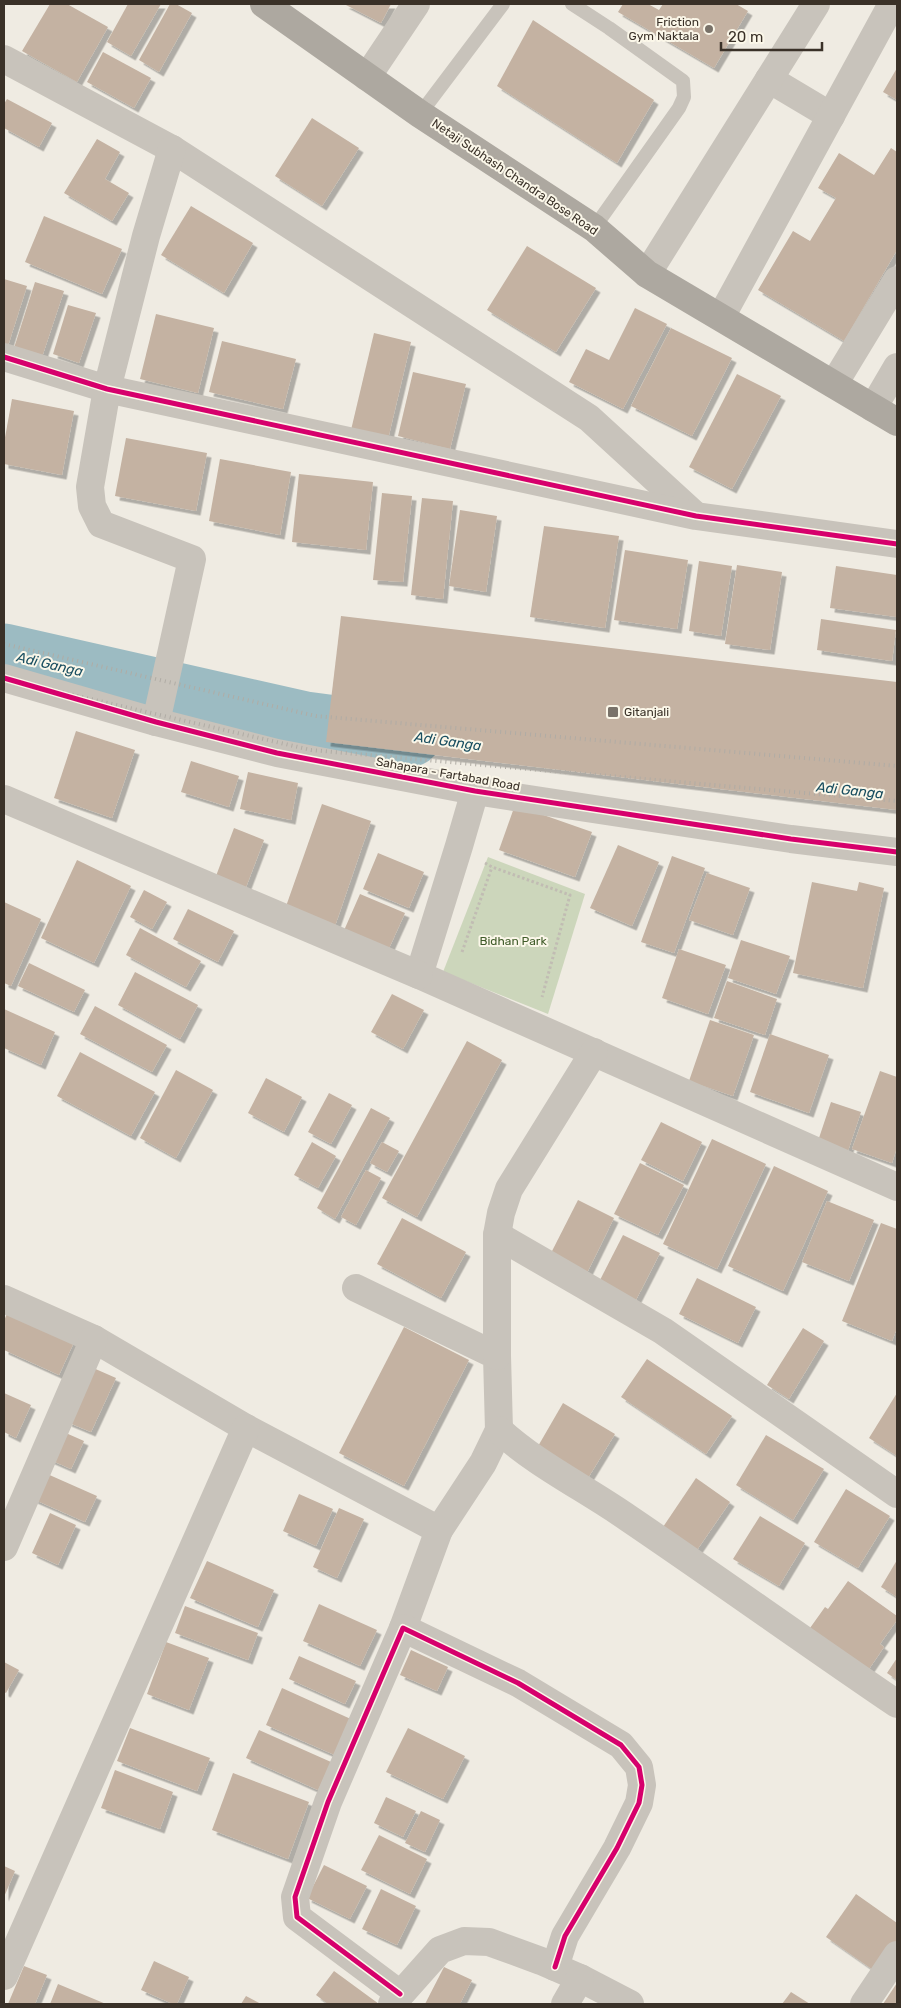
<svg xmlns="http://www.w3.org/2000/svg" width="901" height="2008" font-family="Rubik,sans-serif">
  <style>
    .green { fill: #ccd6bb }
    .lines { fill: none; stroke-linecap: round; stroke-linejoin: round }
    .river { stroke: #9cbbc2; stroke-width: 61 }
    .building { fill: #c4b2a2; filter: url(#shadow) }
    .path { stroke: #c1bcb3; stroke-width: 3; stroke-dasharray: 2.5 2.5; stroke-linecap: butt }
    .service { stroke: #c8c3bb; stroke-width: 14 }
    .minor { stroke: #c8c3bb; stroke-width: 28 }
    .primary { stroke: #ada8a0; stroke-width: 28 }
    .rail { stroke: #b0aca5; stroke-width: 4; stroke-dasharray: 1 4; stroke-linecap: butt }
    .cycleway-casing { stroke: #fbf7e9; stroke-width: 8 }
    .cycleway { stroke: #d6006c; stroke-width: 5 }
    .poi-dot { fill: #797269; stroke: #fbf7e9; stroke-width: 2 }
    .labels { text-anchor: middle; stroke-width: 4; stroke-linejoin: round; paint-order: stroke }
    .poi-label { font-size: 12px; fill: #3a3128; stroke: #fbf7e9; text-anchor: end }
    .street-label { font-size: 12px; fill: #3a3128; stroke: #fbf7e9 }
    .park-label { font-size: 12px; fill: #3f5b29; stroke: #fbf7e9 }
    .water-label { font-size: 14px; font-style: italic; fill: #194e60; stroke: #fbf7e9 }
  </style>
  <defs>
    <filter id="shadow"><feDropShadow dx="4.5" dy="4.5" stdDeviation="0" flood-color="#0004"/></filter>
  </defs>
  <rect width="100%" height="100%" fill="#efebe2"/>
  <polygon class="green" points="488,857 585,894 548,1014 443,972"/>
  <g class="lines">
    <polyline class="river" points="4,654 305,722 411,736"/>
  </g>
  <g class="building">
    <polygon points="50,4 67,4 108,27 77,82 22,51"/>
    <polygon points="128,4 161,4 131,56 107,42"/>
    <polygon points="170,4 176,4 192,13 159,72 139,60"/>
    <polygon points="344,4 391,4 381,23"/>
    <polygon points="623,4 648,4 659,10 663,4 736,4 748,11 714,68 618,12"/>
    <polygon points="533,20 654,100 617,163 497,86"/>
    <polygon points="103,52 151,78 134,108 87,82"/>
    <polygon points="897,68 897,100 883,92"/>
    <polygon points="7,99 52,123 39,147 4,128 4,104"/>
    <polygon points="312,118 359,148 322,206 275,176"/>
    <polygon points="97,139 120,152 105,179 129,193 112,221 64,193"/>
    <polygon points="891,148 897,152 897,250 844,341 758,290 793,231 810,241 836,198 818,188 839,153 874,175"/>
    <polygon points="191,206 253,243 224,293 161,255"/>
    <polygon points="44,216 122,249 102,294 25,262"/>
    <polygon points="527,246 596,288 556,352 487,310"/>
    <polygon points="4,279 27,286 7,349 4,348"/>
    <polygon points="35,282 64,291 42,357 14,348"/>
    <polygon points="68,305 96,313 79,363 53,354"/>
    <polygon points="635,308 667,324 623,409 569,382 586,349 609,360"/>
    <polygon points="156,314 214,328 198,393 140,379"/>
    <polygon points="671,328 732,358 692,436 631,406"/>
    <polygon points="374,333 411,342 388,439 351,430"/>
    <polygon points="222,341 296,359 283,409 209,392"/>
    <polygon points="413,372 466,384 450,449 398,436"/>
    <polygon points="737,374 781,396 732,489 689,467"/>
    <polygon points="12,399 74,411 62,475 4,464 4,443"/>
    <polygon points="126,438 207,453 196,511 115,496"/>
    <polygon points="220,459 291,472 280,535 209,521"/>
    <polygon points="299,474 373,482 366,550 292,542"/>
    <polygon points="382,493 412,496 403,582 373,580"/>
    <polygon points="422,498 453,501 443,599 411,595"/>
    <polygon points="460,510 497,516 486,592 449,586"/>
    <polygon points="544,526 619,536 605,628 530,617"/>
    <polygon points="625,550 688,560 677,629 614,620"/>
    <polygon points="699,561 732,566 721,636 689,631"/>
    <polygon points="737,565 782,572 770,650 725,644"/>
    <polygon points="836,566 897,575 897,617 830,608"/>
    <polygon points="341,616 897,682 897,810 326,742"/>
    <polygon points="821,619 896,630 892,661 817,650"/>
    <polygon points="76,731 135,750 112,818 54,798"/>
    <polygon points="191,761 239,776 229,807 181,792"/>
    <polygon points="248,772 298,783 291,820 240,809"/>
    <polygon points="322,804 371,821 334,929 284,912"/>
    <polygon points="515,805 592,832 575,877 499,850"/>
    <polygon points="234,828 264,840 243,895 213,884"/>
    <polygon points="618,845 659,862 632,926 590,908"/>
    <polygon points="378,853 424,872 409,908 363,889"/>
    <polygon points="672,856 705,868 674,953 641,942"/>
    <polygon points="77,860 131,886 94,963 41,938"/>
    <polygon points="707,873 750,888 733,935 689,920"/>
    <polygon points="812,882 857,891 859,882 884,888 863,988 793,973"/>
    <polygon points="144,890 167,902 152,929 130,917"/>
    <polygon points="360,894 405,913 386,955 342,935"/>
    <polygon points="4,902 41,919 11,986 4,983"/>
    <polygon points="188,909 234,931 218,962 173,939"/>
    <polygon points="140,928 201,961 186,987 126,955"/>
    <polygon points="741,940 790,956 776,994 728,978"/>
    <polygon points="679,949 726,965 708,1014 662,998"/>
    <polygon points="29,963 85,990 74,1012 18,986"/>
    <polygon points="135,972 198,1005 180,1039 118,1005"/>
    <polygon points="727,981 777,999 765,1035 714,1018"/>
    <polygon points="392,994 424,1010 403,1049 371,1032"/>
    <polygon points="95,1006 167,1045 152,1072 80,1034"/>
    <polygon points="4,1009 55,1032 41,1065 4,1048"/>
    <polygon points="710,1020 754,1035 733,1096 689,1081"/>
    <polygon points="770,1034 829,1055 809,1113 750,1092"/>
    <polygon points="467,1041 502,1060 417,1217 382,1198"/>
    <polygon points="80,1052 155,1092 131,1136 57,1096"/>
    <polygon points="176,1070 213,1090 176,1158 140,1138"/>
    <polygon points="880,1071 897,1077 897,1147 892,1163 852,1149"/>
    <polygon points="266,1078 302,1097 284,1132 248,1113"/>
    <polygon points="329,1093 352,1105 331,1144 308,1132"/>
    <polygon points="831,1102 861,1112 847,1154 817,1144"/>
    <polygon points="371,1108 390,1118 335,1219 317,1208"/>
    <polygon points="661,1122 702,1142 683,1181 641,1160"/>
    <polygon points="712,1139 766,1164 717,1269 663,1244"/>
    <polygon points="312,1142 336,1156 318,1188 294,1175"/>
    <polygon points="382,1142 399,1151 387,1172 370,1163"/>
    <polygon points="640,1163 684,1185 658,1235 614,1214"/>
    <polygon points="774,1166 828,1191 783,1291 728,1266"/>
    <polygon points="366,1170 381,1178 356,1225 341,1217"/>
    <polygon points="578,1200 614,1218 586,1275 549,1257"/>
    <polygon points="827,1201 874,1220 849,1281 802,1262"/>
    <polygon points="402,1218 466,1252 441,1298 377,1264"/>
    <polygon points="881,1223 897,1229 897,1328 892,1341 842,1321"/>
    <polygon points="623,1235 660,1253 636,1300 599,1282"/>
    <polygon points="697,1278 756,1307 738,1343 679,1314"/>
    <polygon points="8,1311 75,1340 59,1375 4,1350 4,1321"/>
    <polygon points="404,1327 469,1360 404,1486 339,1453"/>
    <polygon points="803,1328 824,1341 789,1399 767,1385"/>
    <polygon points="647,1359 732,1416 706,1454 621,1397"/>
    <polygon points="91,1367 116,1378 91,1432 67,1422"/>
    <polygon points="4,1393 31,1405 16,1438 4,1432"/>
    <polygon points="897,1393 897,1456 869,1438"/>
    <polygon points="563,1403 615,1434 588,1478 537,1448"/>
    <polygon points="59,1430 84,1441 71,1469 46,1458"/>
    <polygon points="766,1435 824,1469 793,1520 736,1485"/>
    <polygon points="45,1473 97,1496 85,1522 33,1499"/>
    <polygon points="696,1478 730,1502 697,1550 663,1527"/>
    <polygon points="846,1489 890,1516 858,1568 814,1542"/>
    <polygon points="299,1494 333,1509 316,1546 283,1531"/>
    <polygon points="339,1508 364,1519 337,1578 313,1567"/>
    <polygon points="50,1513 76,1525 58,1565 32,1553"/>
    <polygon points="760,1516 805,1543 779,1586 733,1559"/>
    <polygon points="897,1560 897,1597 881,1587"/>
    <polygon points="207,1561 274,1590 258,1627 190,1598"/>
    <polygon points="848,1581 897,1616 897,1620 880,1644 884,1647 869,1669 810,1628 825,1607 828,1609"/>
    <polygon points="319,1604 377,1630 360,1666 303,1641"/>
    <polygon points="185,1606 258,1633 248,1660 175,1633"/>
    <polygon points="166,1642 209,1658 189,1710 147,1694"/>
    <polygon points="411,1650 448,1667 437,1691 400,1675"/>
    <polygon points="299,1656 356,1681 345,1704 289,1679"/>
    <polygon points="897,1658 897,1680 887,1673"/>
    <polygon points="4,1662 19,1670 6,1693 4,1692"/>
    <polygon points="282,1688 353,1720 337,1756 266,1725"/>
    <polygon points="130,1728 210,1758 197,1791 117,1761"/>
    <polygon points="408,1728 465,1756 443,1799 386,1772"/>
    <polygon points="259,1730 331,1762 318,1790 246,1758"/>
    <polygon points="115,1770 173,1792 160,1829 101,1808"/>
    <polygon points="233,1773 309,1802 288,1859 212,1830"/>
    <polygon points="386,1797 416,1811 403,1837 374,1823"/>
    <polygon points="421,1811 440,1820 425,1852 405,1843"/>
    <polygon points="379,1835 427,1859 410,1894 361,1870"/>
    <polygon points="324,1865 367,1886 350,1919 307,1898"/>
    <polygon points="4,1866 15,1871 4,1897"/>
    <polygon points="381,1889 416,1906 397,1945 362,1929"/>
    <polygon points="856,1894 897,1923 897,1941 876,1972 826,1937"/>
    <polygon points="154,1961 189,1977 177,2004 173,2004 141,1990"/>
    <polygon points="24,1966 47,1975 35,2004 8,2004"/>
    <polygon points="444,1967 472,1980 460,2004 425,2004"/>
    <polygon points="334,1971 379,2004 328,2004 316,1995"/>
    <polygon points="897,1983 897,2004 883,2004"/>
    <polygon points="58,1984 106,2004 50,2004"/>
    <polygon points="791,1992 810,2004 782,2004"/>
    <polygon points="246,1996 261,2004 241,2004"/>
  </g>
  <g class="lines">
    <g class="path">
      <polyline points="485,863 492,867 570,895 542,997"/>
      <polyline points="462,952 492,867"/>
    </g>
    <g class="service">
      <polyline points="572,4 609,28 683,81 684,97 679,108 594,228"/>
      <polyline points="420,114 503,4"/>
    </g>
    <g class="minor">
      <polyline points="4,59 172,149 589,418 695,515"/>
      <polyline points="367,77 416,4"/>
      <polyline points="769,79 831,116"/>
      <polyline points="647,274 816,4"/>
      <polyline points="721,317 892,4"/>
      <polyline points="4,357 107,389 696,516 897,544"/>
      <polyline points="834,384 897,280"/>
      <polyline points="873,408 897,367"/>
      <polyline points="4,678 156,722 277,753 475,791 791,839 897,852"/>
      <polyline points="156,722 192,559 101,524 92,506 90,487 107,389 146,236 172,149"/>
      <polyline points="475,791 459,846 419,975 897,1187"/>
      <polyline points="4,799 419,975"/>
      <polyline points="497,1235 663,1331 897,1494"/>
      <polyline points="4,1299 94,1339 246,1428 439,1530 483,1463 499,1430 497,1356 356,1288"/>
      <polyline points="497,1356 497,1235 501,1213 509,1189 594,1052"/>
      <path d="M499,1430c38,35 86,58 129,88 90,61 179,125 269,186"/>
      <polyline points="4,1547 94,1339"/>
      <polyline points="403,1628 439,1530"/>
      <polyline points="4,1976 246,1428"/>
      <polyline points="400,1994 297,1917 295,1897 328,1802 403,1628 518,1683 621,1745 639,1767 642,1785 639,1803 617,1848 565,1936 555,1967"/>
      <polyline points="392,2004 440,1950 464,1941 489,1942 541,1961 580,1978 630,2004"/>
      <polyline points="565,2004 580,1978"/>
      <polyline points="864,2004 897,1955"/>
    </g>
    <polyline class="primary" points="264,4 420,114 594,228 647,274 897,422"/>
    <g class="rail">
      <polyline points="4,644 316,716 897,766"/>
      <polyline points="4,679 311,750 897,801"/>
    </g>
    <g class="cycleway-casing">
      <g id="cycleway">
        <polyline points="4,357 107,389 696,516 897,544"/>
        <polyline points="4,678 156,722 277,753 475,791 791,839 897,852"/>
        <polyline points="400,1994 297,1917 295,1897 328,1802 403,1628 518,1683 621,1745 639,1767 642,1785 639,1803 617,1848 565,1936 555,1967"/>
      </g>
    </g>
    <use href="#cycleway" class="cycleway"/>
  </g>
  <g class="poi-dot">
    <circle cx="709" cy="29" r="5"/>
    <rect x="607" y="706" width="12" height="12" rx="2.5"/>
  </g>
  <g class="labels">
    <g class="poi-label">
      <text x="699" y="26">Friction<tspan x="699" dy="14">Gym Naktala</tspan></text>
      <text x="624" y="716" text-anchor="start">Gitanjali</text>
    </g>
    <g class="street-label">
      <text transform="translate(515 177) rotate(34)" y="4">Netaji Subhash Chandra Bose Road</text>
      <text transform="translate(448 774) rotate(10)" y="4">Sahapara - Fartabad Road</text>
    </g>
    <g class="park-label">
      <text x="513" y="945">Bidhan Park</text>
    </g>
    <g class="water-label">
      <text transform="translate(50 664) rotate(13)" y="5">Adi Ganga</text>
      <text transform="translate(448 741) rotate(8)" y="5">Adi Ganga</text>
      <text transform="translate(850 790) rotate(6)" y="5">Adi Ganga</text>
    </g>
  </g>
  <rect width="901" height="2008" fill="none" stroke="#3a3128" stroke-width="10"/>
  <path d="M721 42v8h101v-8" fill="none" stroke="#3a3128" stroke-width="2.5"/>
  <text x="728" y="42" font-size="15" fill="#3a3128" stroke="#fbf7e9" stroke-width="4" paint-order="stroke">20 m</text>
</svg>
